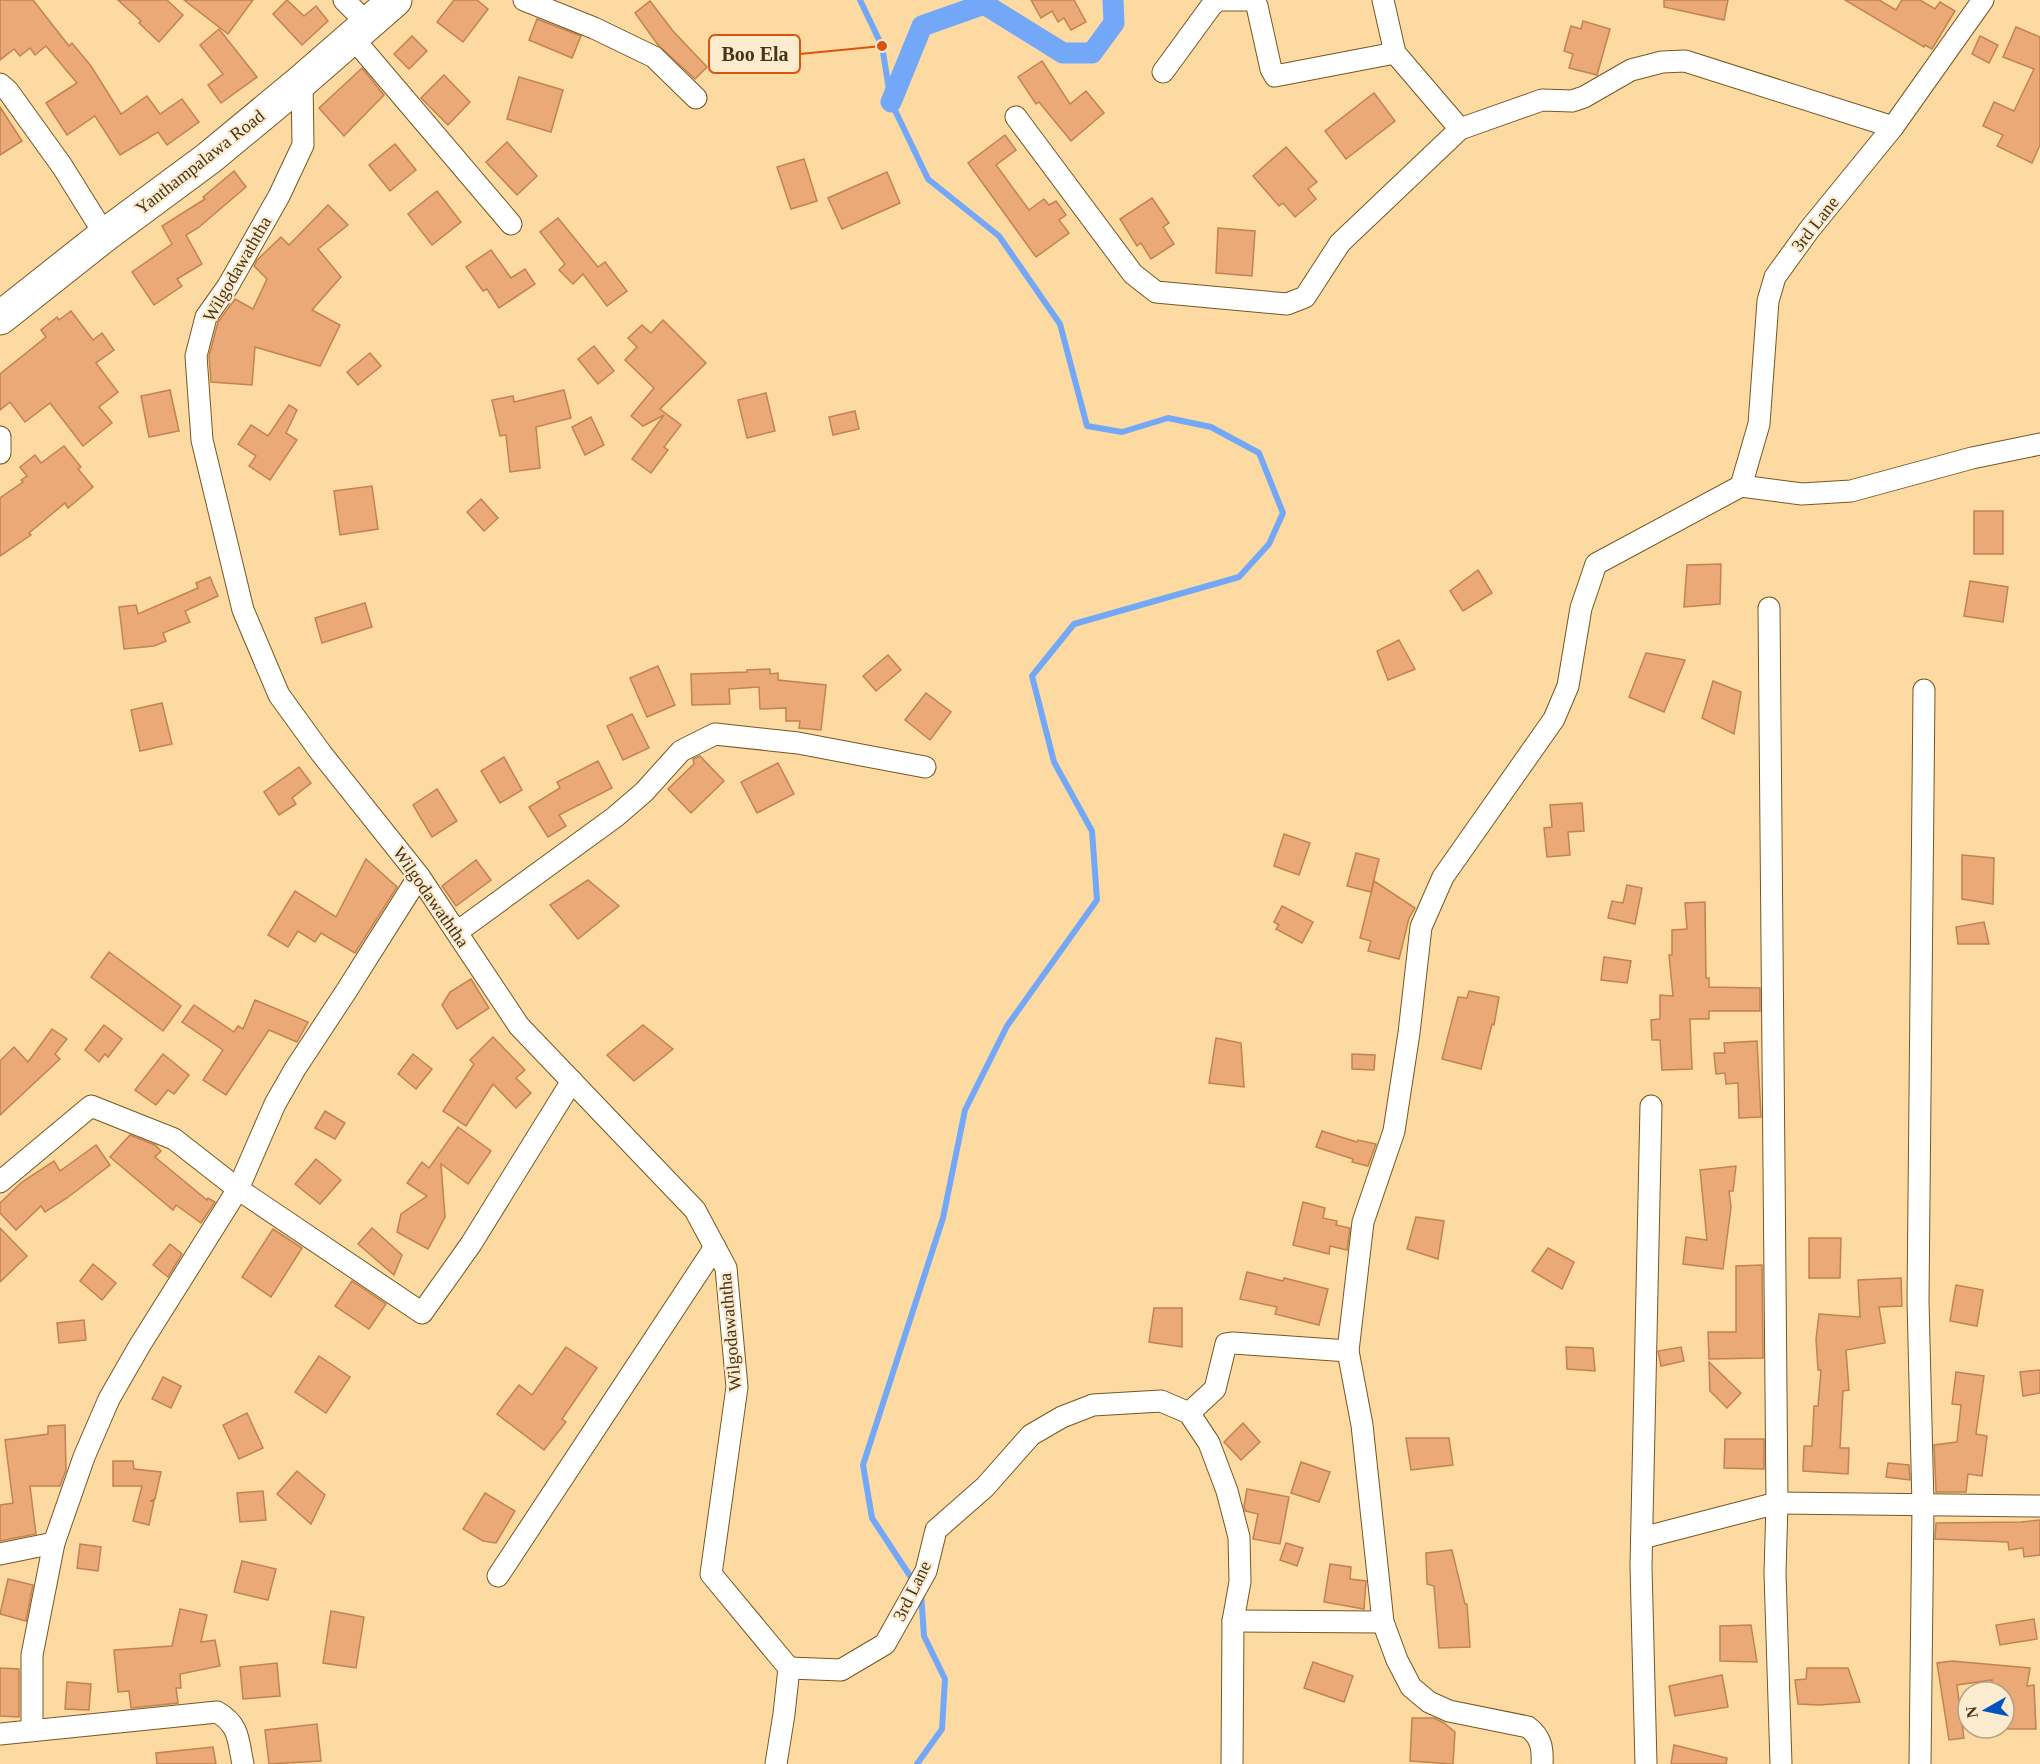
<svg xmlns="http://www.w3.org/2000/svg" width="2040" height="1764" font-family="'Times New Roman',serif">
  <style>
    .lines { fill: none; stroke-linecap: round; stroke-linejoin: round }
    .stream { stroke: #73a8f9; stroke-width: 6 }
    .canal { stroke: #73a8f9; stroke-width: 21 }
    .building { fill: #eaa976; stroke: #c28351; stroke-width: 1.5 }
    .street-casing { stroke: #765721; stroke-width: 23 }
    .primary-casing { stroke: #765721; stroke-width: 35 }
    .street { stroke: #fff; stroke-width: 21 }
    .primary { stroke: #fff; stroke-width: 33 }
    .labels { text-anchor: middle; stroke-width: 4.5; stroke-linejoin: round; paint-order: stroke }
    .street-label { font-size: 18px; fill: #463517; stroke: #fcebcf }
    .leader { fill: none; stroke: #d8550d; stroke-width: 2 }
    .callout-dot { fill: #d8550d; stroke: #fcebcf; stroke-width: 2 }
    .callout { fill: #fcebcf; stroke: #d8550d; stroke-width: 2 }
    .callout-label { font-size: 20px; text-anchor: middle; font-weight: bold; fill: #463517 }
  </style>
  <rect width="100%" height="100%" fill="#fedaa3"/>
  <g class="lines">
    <g class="stream">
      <polyline points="860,0 882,46 891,102 928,179 999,236 1060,324 1087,426 1122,432 1168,418 1211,427 1259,453 1283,513 1269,544 1239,577 1074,624 1032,676 1054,762 1092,831 1097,900 1007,1026 965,1110 943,1218 863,1465 872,1518 914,1582"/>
      <polyline points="917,1764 942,1729 945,1679 924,1636 921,1593"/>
    </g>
    <polyline class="canal" points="891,102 922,26 984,4 1063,53 1092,53 1114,23 1113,0"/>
  </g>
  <g class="building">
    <polygon points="0,0 33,0 69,46 72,43 91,66 121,114 147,96 160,114 182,99 199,122 167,145 158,132 120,155 95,116 67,135 46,103 77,83 46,46 35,55 30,48 20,56 14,49 0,60"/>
    <polygon points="118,0 167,0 183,15 159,42 139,23 141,21"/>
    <polygon points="184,0 253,0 228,34"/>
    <polygon points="287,0 304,16 316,6 328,21 302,45 273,14"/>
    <polygon points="454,0 477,0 488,9 463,42 437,22"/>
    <polygon points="1031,0 1074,0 1086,22 1071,30 1064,18 1058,22 1052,11 1041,18"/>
    <polygon points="1664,0 1728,0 1724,20 1664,7"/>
    <polygon points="1845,0 1879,0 1896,10 1902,0 1920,0 1935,9 1940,2 1955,11 1932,49 1925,45 1924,47"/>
    <polygon points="650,1 673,31 707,67 695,79 658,45 635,13"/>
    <polygon points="537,19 581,36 572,58 529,40"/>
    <polygon points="1583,21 1610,29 1597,75 1569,68 1573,54 1564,51 1571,26 1581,29"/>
    <polygon points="2016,27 2040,37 2040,145 2032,163 1997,146 2003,135 1983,126 1994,102 2014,111 2034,69 2003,57"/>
    <polygon points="219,29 257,77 221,103 208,85 223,74 200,45"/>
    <polygon points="412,36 427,51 409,69 394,54"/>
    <polygon points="1980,36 1998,45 1989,63 1972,54"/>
    <polygon points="1042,61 1070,104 1086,91 1104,113 1071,141 1039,102 1036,104 1018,77"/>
    <polygon points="362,68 384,95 344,136 319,108"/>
    <polygon points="444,75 470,102 448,125 421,98"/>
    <polygon points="519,77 563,90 551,132 507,119"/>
    <polygon points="1374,93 1395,121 1346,159 1325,131"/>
    <polygon points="0,107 22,141 0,155"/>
    <polygon points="1005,135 1016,150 996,165 1029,210 1044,199 1049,205 1056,201 1066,215 1059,220 1069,233 1036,257 968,163"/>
    <polygon points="507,142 537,176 517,195 486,162"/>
    <polygon points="395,144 416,170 390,191 369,165"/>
    <polygon points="1286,147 1317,182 1308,189 1316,199 1295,217 1283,203 1279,206 1253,176"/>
    <polygon points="804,159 817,201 791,209 777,167"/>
    <polygon points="234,171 246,187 198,228 186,235 202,264 177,279 182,286 154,305 132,272 172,244 162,226 205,199 203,197"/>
    <polygon points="887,172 900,203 842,229 828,198"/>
    <polygon points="437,191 461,222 432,245 408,214"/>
    <polygon points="1152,198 1169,223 1163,227 1174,244 1151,259 1141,243 1137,246 1120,219"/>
    <polygon points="328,205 348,225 318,249 341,277 312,310 340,325 320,366 255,347 252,385 211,382 209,356 218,322 235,299 253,309 267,279 254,266 257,260 281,237 289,245"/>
    <polygon points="558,218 598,267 605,262 627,291 607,306 583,274 573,284 559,270 565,264 540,232"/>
    <polygon points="1218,228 1255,231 1252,276 1216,273"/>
    <polygon points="491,250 511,278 525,269 535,284 499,308 487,289 483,291 466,267"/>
    <polygon points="71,311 93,340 102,333 114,350 96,363 118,392 99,407 112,423 83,446 50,403 25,422 10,402 0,410 0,374 46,337 41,330 57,317 59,320"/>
    <polygon points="663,320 706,363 660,409 681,425 664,447 668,450 651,473 632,459 664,415 643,426 631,416 654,388 625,360 637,347 628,338 642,325 651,333"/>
    <polygon points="594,346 614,371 598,384 578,359"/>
    <polygon points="370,353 381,366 358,385 347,372"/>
    <polygon points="170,390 179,431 149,437 141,396"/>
    <polygon points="564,390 571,418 536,427 540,468 510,472 506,435 500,436 492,400 513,396 514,402"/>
    <polygon points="766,393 775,431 747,438 738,400"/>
    <polygon points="289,405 297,410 286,433 297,440 270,480 249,466 256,456 238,444 251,425 268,436"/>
    <polygon points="855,411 859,429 833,435 829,417"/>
    <polygon points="591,417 604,445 585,455 572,427"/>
    <polygon points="64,446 81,467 78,469 93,487 68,508 65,503 29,533 31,535 0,556 0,498 23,482 21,480 27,476 20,467 35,455 41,463"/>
    <polygon points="372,486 378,529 340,535 334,491"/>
    <polygon points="481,499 498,518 484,531 467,512"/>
    <rect x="1974" y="511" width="29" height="43"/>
    <polygon points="1721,564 1720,604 1684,607 1687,565"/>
    <polygon points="1478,570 1492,593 1463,611 1450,591"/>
    <polygon points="210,577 218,596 185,611 190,622 163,633 166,641 154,646 124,649 119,607 136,605 138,614 198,588 196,583"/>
    <polygon points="1970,581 2008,587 2003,622 1964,616"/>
    <polygon points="365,603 372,627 322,643 315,618"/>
    <polygon points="1399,640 1415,669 1388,680 1377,651"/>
    <polygon points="1646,653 1685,660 1664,712 1629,697"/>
    <polygon points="888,655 901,670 876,691 863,676"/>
    <polygon points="658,666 675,705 647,717 630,678"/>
    <polygon points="770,669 770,674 778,673 778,680 826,685 821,730 799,728 800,721 786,721 786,708 760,709 759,687 729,689 730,704 692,705 691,674 747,672 747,670"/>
    <polygon points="1713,681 1741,692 1734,734 1702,718"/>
    <polygon points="926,693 951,712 930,740 905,720"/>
    <polygon points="162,703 172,744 140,751 131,710"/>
    <polygon points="632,714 649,748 623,760 607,726"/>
    <polygon points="700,756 724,781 691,813 668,789 694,764 693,759"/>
    <polygon points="504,757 522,790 500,803 481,771"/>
    <polygon points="598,761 612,788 559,815 566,826 548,837 529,807 560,788 557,782"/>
    <polygon points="778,763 794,794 757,813 741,782"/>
    <polygon points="299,767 311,783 292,798 296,804 279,815 264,792"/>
    <polygon points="437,789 457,821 432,837 413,805"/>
    <polygon points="1582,803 1584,831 1568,832 1570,855 1547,857 1544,828 1552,827 1550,805"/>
    <polygon points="1284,834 1310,843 1299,875 1274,866"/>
    <polygon points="1356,853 1379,859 1371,892 1347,886"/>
    <polygon points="1962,855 1994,858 1993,904 1962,899"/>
    <polygon points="366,859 397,887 355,953 321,933 315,942 298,931 288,947 268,935 295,891 336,917"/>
    <polygon points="476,860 491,880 456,906 442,886"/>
    <polygon points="588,880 619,906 578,939 550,905"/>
    <polygon points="1374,881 1415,908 1409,918 1399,959 1368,951 1371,941 1360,938"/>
    <polygon points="1627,885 1642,888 1635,924 1608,918 1612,901 1623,903"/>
    <polygon points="1705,902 1706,978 1709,978 1709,987 1760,988 1760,1011 1709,1011 1709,1019 1690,1019 1692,1069 1662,1070 1660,1040 1652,1040 1651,1020 1660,1019 1660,995 1673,996 1669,955 1672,955 1672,930 1687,929 1685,903"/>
    <polygon points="1282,906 1313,922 1302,943 1276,929 1279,925 1274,922"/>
    <polygon points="1984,922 1989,944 1958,944 1956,927"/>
    <polygon points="109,952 181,1006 163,1031 91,977"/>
    <polygon points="1604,957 1631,961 1627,983 1601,980"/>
    <polygon points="471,979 489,1008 457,1029 442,1005 450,992"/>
    <polygon points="1469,991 1499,997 1494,1025 1492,1024 1481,1069 1442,1059 1458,997 1467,998"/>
    <polygon points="255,1000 308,1022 297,1042 269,1030 226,1095 203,1080 223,1050 182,1022 194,1005 234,1032 238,1026 243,1029"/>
    <polygon points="104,1025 122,1039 108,1057 105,1054 99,1062 85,1050"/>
    <polygon points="643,1025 673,1049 634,1081 607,1055"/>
    <polygon points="52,1029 67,1039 55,1054 60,1059 0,1115 0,1061 14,1047 28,1062"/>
    <polygon points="493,1037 525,1070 516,1078 531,1093 516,1108 493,1084 466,1126 443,1111 474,1064 470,1060"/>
    <polygon points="1216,1038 1241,1043 1244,1087 1209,1083"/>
    <polygon points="1757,1041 1761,1117 1739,1118 1738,1083 1726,1084 1725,1073 1716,1074 1714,1053 1725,1053 1724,1043"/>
    <polygon points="163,1054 189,1075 174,1094 168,1090 156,1105 135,1090"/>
    <polygon points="413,1054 432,1069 416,1089 398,1074"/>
    <polygon points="1352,1054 1375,1055 1374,1070 1352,1069"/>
    <polygon points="325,1111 345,1123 335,1139 315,1128"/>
    <polygon points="458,1127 491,1151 468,1184 441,1164 445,1217 428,1249 397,1232 401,1214 427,1196 407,1183 422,1162 429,1168"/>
    <polygon points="1322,1131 1357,1142 1358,1140 1376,1144 1368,1166 1352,1162 1353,1159 1316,1147"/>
    <polygon points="130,1135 155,1145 161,1151 155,1157 207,1200 208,1198 215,1202 201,1223 176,1205 173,1210 110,1157"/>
    <polygon points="96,1145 110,1165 67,1198 45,1212 41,1206 16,1230 0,1213 0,1203 22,1182 54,1161 60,1171"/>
    <polygon points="316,1159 341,1180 320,1204 295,1184"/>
    <polygon points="1736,1166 1733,1191 1729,1191 1731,1207 1723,1269 1683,1264 1686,1237 1707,1240 1700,1170"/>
    <polygon points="1303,1202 1325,1208 1323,1218 1337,1221 1336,1225 1350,1228 1347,1250 1330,1246 1329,1254 1293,1245"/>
    <polygon points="1416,1217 1444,1221 1438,1259 1407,1249"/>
    <polygon points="0,1228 27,1256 0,1282"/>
    <polygon points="372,1228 402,1255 394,1275 358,1244"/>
    <polygon points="273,1229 302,1248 271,1297 242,1277"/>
    <polygon points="1809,1238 1841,1238 1840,1278 1809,1278"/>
    <polygon points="170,1244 182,1254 168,1277 153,1265"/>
    <polygon points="1548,1248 1574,1262 1562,1289 1532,1271"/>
    <polygon points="93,1264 116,1283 102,1300 80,1281"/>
    <polygon points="1762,1265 1763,1358 1709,1359 1708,1332 1736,1332 1736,1266"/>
    <polygon points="1247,1272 1283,1281 1284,1278 1328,1289 1319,1325 1275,1314 1277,1307 1240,1299"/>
    <polygon points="1901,1278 1902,1306 1879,1307 1885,1343 1846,1350 1849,1390 1843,1391 1840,1448 1849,1448 1848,1474 1803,1471 1804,1446 1812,1446 1814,1406 1818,1406 1821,1370 1818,1370 1816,1339 1819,1314 1860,1317 1858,1280"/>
    <polygon points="352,1281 386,1304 369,1329 335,1306"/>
    <polygon points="1956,1285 1983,1290 1977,1326 1950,1321"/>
    <polygon points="1154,1308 1182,1308 1182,1347 1149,1342"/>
    <polygon points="84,1320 86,1340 59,1343 57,1323"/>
    <polygon points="566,1347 597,1368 562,1419 566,1422 544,1450 497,1414 519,1385 532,1395"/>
    <polygon points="1566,1347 1593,1348 1595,1371 1567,1369"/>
    <polygon points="1681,1347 1684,1361 1661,1366 1658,1351"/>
    <polygon points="319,1356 350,1377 326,1413 295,1392"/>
    <polygon points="1709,1362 1741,1393 1727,1408 1710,1391"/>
    <polygon points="2040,1370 2040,1393 2023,1396 2020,1372"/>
    <polygon points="1956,1372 1984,1376 1976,1434 1987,1436 1982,1476 1968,1474 1966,1492 1936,1492 1934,1445 1957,1442 1961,1405 1952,1404"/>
    <polygon points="163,1377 181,1386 171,1408 152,1399"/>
    <polygon points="247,1413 263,1448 239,1459 223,1425"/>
    <polygon points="1243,1423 1260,1442 1241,1460 1224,1442"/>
    <polygon points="65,1425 66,1470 60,1486 30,1486 36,1534 0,1541 0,1505 13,1503 5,1440 48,1434 48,1426"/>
    <polygon points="1406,1438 1449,1438 1453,1465 1411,1470"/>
    <polygon points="1725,1439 1764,1439 1764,1469 1724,1468"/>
    <polygon points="113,1461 133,1461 134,1469 161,1472 155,1499 150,1501 154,1501 149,1525 133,1521 142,1486 113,1486"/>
    <polygon points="1301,1462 1330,1472 1319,1502 1291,1493"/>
    <polygon points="1888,1463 1909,1465 1910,1480 1886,1477"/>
    <polygon points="297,1471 325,1495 311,1524 277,1494"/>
    <polygon points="1247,1489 1289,1497 1280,1544 1253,1539 1258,1514 1245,1511 1244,1506"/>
    <polygon points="263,1491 266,1520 240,1522 237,1493"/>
    <polygon points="485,1493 515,1511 496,1543 483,1541 463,1529"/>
    <polygon points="2040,1520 2040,1555 2024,1557 2023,1548 2009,1550 2008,1542 1935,1539 1936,1523 2021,1522"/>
    <polygon points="1286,1543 1303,1548 1297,1566 1280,1560"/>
    <polygon points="80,1544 101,1547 98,1571 77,1568"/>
    <polygon points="1452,1550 1465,1604 1467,1604 1470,1647 1439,1648 1434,1586 1427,1584 1426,1553"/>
    <polygon points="242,1561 276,1569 268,1600 234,1592"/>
    <polygon points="1330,1564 1351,1567 1350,1579 1366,1581 1364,1609 1324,1602"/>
    <polygon points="8,1579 33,1585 26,1621 0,1614"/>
    <polygon points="180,1609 207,1615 201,1642 215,1640 220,1666 180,1674 181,1688 176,1688 178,1703 131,1708 129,1691 118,1692 114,1650 172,1646"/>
    <polygon points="331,1611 364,1617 356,1668 323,1663"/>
    <polygon points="2034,1619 2037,1639 2000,1645 1996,1625"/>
    <polygon points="1751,1625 1757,1662 1720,1661 1720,1626"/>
    <polygon points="1952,1661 2030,1668 2027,1686 2034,1685 2036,1729 2004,1729 2004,1692 1991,1692 1992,1680 1957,1685 1964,1738 1949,1740 1937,1663"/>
    <polygon points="1313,1662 1353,1676 1344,1702 1304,1688"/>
    <polygon points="277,1663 280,1696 243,1699 240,1667"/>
    <polygon points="0,1668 19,1669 19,1717 0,1716"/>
    <polygon points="1807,1668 1848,1668 1860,1702 1819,1705 1798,1704 1795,1680 1806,1679"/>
    <polygon points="1722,1675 1728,1707 1675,1716 1669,1686"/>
    <polygon points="67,1682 91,1684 89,1710 65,1709"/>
    <polygon points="1412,1718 1434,1718 1444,1723 1455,1732 1453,1764 1410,1761"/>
    <polygon points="317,1724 321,1761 269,1764 265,1730"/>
    <polygon points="1674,1745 1727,1758 1726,1764 1671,1764"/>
    <polygon points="213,1747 216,1764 157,1764 156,1753"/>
  </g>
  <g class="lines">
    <g class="street-casing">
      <g id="street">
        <polyline points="344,0 368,24"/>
        <polyline points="524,0 594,28 654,57 696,98"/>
        <polyline points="1383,0 1395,53 1460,129"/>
        <polyline points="352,37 511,224"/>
        <polyline points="1163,72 1212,5 1219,0 1252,0 1257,6 1271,69 1275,76 1395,53"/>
        <polyline points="302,81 303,145 279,196 228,286 206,317 196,356 202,440 243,610 279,695 321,753 419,876 519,1026 695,1210 726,1268 737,1387 711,1574 789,1668"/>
        <polyline points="0,84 8,91 62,166 105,235"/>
        <polyline points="1016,117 1133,274 1156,292 1287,304 1305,297 1340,243 1460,129 1542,100 1572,101 1584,97 1631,70 1662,62 1685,61 1893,127"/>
        <polyline points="0,437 0,453"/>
        <polyline points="1741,486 1759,424 1768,301 1775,277 1809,230 1893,127 1983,0"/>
        <polyline points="1769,608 1777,1503 1775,1573 1781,1764"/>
        <polyline points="457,932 615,817 644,792 681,751 715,734 798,743 925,767"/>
        <polyline points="0,1182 91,1106 174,1139 238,1189 422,1313 471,1244 572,1081"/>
        <polyline points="1189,1413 1215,1389 1226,1344 1233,1343 1348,1351"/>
        <polyline points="1642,1538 1777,1503 2040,1506"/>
        <polyline points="0,1554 54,1543 84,1457 109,1399 140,1345 238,1189 275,1104 295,1069 347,990 419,876"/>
        <polyline points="498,1576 715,1247"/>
        <polyline points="1233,1621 1383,1622"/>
        <polyline points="789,1668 841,1670 885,1644 926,1571 936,1530 985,1487 1031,1435 1062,1417 1093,1405 1161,1401 1189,1413 1209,1443 1227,1491 1239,1537 1240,1582 1233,1621 1232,1764"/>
        <polyline points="32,1730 32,1655 54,1543"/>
        <path d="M0,1734l217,-22c23,13 21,29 26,52"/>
        <polyline points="776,1764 784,1714 789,1668"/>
        <path d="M1542,1764c1,-16 -1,-27 -14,-37l-79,-16 -20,-9 -18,-15 -14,-27 -14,-38 -21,-197 -14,-74 15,-129 31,-91 15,-98 12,-106 22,-50 111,-158 14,-33 13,-78 15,-44 145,-78 61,8 49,-3 121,-33 68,-14"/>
        <polyline points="1646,1764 1641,1566 1651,1106"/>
        <polyline points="1920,1764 1923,1506 1918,1300 1924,690"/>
      </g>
    </g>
    <g class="primary-casing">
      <polyline id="primary" points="0,318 105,235 209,158 302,81 395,0"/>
    </g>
    <use href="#street" class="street"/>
    <use href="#primary" class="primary"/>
  </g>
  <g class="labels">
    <g class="street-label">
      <text transform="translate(200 162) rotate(-38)" y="6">Yanthampalawa Road</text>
      <text transform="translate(1815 224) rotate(-52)" y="6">3rd Lane</text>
      <text transform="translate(237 269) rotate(-60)" y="6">Wilgodawaththa</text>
      <text transform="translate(431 897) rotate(55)" y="6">Wilgodawaththa</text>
      <text transform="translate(730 1332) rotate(-95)" y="6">Wilgodawaththa</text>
      <text transform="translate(912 1591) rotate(-64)" y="6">3rd Lane</text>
    </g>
  </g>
  <path class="leader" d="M882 46L800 54"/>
  <circle class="callout-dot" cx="882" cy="46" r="6"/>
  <rect class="callout" x="709" y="35" width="91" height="38" rx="6"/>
  <g class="callout-label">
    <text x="755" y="61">Boo Ela</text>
  </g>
  <g transform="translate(1986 1710) rotate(261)"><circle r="28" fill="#fcebcf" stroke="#b3a285" stroke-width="1.5"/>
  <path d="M0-4.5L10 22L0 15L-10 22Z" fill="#0053bd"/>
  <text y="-9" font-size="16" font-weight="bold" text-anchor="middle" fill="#463517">N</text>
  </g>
</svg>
